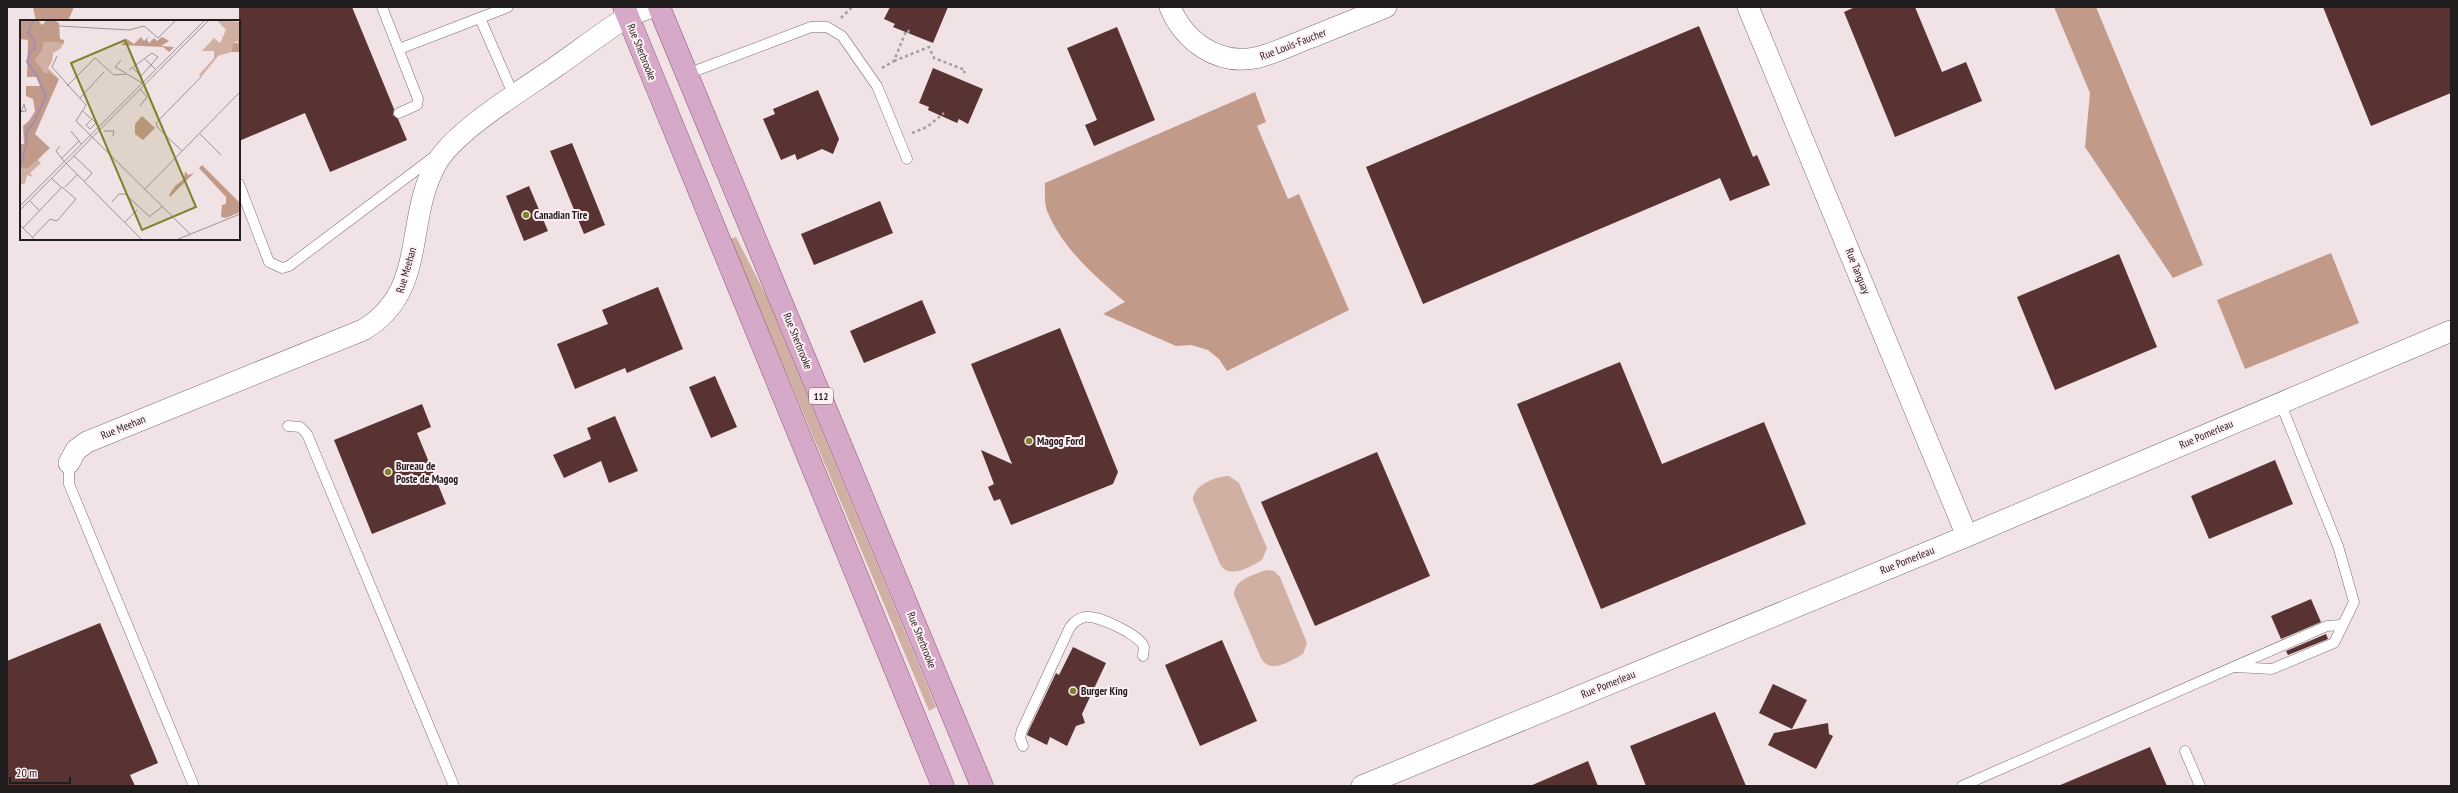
<svg xmlns="http://www.w3.org/2000/svg" width="2458" height="793" font-family="'PT Sans Narrow',sans-serif">
  <style>
    .green { fill: #cfb0a2 }
    .forest { fill: #c29a89 }
    .building { fill: #583331 }
    .lines { fill: none; stroke-linecap: round; stroke-linejoin: round }
    .service-casing { stroke: #7b6e71; stroke-width: 11 }
    .minor-casing { stroke: #7b6e71; stroke-width: 22 }
    .primary-casing { stroke: #865376; stroke-width: 23 }
    .path { stroke: #a69b9e; stroke-width: 2.5; stroke-dasharray: 3 3; stroke-linecap: butt }
    .service { stroke: #fff; stroke-width: 10 }
    .minor { stroke: #fff; stroke-width: 21 }
    .primary { stroke: #d7a9c9; stroke-width: 22 }
    .poi-dot { fill: #7f812b; stroke: #feeff3; stroke-width: 1.5 }
    .labels { text-anchor: middle; stroke-width: 4; stroke-linejoin: round; paint-order: stroke }
    .shield { fill: #feeff3; stroke: #635b5e; stroke-width: 1 }
    .shield-label { font-size: 10px; font-weight: bold; fill: #211c1e }
    .street-label { font-size: 11px; fill: #211c1e; stroke: #feeff3 }
    .poi-label { font-size: 11px; font-weight: bold; fill: #211c1e; stroke: #feeff3; text-anchor: start }
    .inset-river { fill: none; stroke: #a58dad; stroke-width: 2 }
    .inset-road { fill: none; stroke: #9e9396; stroke-width: 1 }
    .view { fill: #7f812b; fill-opacity: 0.15; stroke: #7f812b; stroke-width: 2 }
    .inset-edge { fill: none; stroke: #211c1e; stroke-width: 2 }
  </style>
  <rect width="100%" height="100%" fill="#f1e2e6"/>
  <g class="green">
    <polygon points="736,237 766,295 936,707 929,711 730,239"/>
    <path d="M1229,476l10,7 28,65 -5,12c-12,7 -33,20 -42,4l-27,-64c0,-15 23,-24 36,-24z"/>
    <path d="M1266,570l8,1 6,6 27,66 -4,11c-12,7 -33,21 -42,4l-27,-63c0,-16 20,-20 32,-25z"/>
  </g>
  <g class="forest">
    <polygon points="33,7 74,7 68,21 36,21"/>
    <polygon points="2054,7 2096,7 2203,265 2173,278 2085,147 2090,93"/>
    <path d="M1255,92l11,30 -9,4 31,73 11,-5 50,116 -122,61 -8,-12 -11,-9 -17,-5 -15,1 -73,-32 22,-12c-29,-25 -62,-53 -77,-89 -4,-8 -3,-21 -3,-30z"/>
    <polygon points="2331,253 2359,323 2245,369 2217,300"/>
  </g>
  <g class="building">
    <polygon points="239,7 352,7 394,109 393,115 398,119 407,140 330,172 305,113 239,141"/>
    <polygon points="890,7 948,7 933,43 893,27 895,24 884,19"/>
    <polygon points="1855,7 1915,7 1942,72 1966,62 1982,101 1895,137 1844,12"/>
    <polygon points="2323,7 2451,7 2451,93 2371,126"/>
    <polygon points="1699,26 1753,157 1757,155 1770,185 1730,201 1720,178 1423,304 1366,167"/>
    <polygon points="1117,27 1155,120 1094,146 1085,125 1097,120 1067,48"/>
    <polygon points="933,68 983,89 968,124 959,119 957,123 928,110 929,107 919,103"/>
    <polygon points="818,90 839,139 833,154 822,149 797,160 795,154 781,160 763,119 775,114 773,109"/>
    <polygon points="572,143 605,225 584,234 550,151"/>
    <polygon points="529,186 548,231 524,241 506,196"/>
    <polygon points="880,201 893,233 814,265 801,234"/>
    <polygon points="2119,254 2157,347 2055,390 2017,297"/>
    <polygon points="658,287 683,349 627,373 625,368 575,389 557,344 608,324 602,310"/>
    <polygon points="922,300 936,333 864,363 850,331"/>
    <polygon points="1060,328 1118,472 1113,484 1011,525 1000,499 994,501 988,487 994,484 981,450 1012,464 971,364"/>
    <polygon points="1620,362 1662,464 1764,422 1806,524 1601,609 1517,404"/>
    <polygon points="715,376 737,427 711,438 689,387"/>
    <polygon points="422,404 431,427 417,433 446,504 372,534 334,440"/>
    <polygon points="615,416 638,471 609,483 601,461 564,478 553,455 591,439 587,428"/>
    <polygon points="1377,452 1430,576 1315,626 1261,502"/>
    <polygon points="2275,460 2293,504 2209,539 2191,496"/>
    <polygon points="2311,599 2321,622 2281,639 2271,616"/>
    <polygon points="100,623 158,763 130,775 135,786 7,786 7,661"/>
    <polygon points="2326,634 2328,639 2288,655 2286,651"/>
    <polygon points="1222,640 1257,721 1200,746 1165,665"/>
    <polygon points="1073,647 1106,663 1082,714 1085,723 1076,726 1067,746 1050,737 1047,745 1027,735 1028,732 1056,673 1059,675"/>
    <polygon points="1773,684 1807,700 1792,729 1759,713"/>
    <polygon points="1715,712 1746,786 1646,786 1630,746"/>
    <polygon points="1828,723 1829,734 1833,736 1816,769 1768,745 1774,733"/>
    <polygon points="2150,747 2167,786 2058,786"/>
    <polygon points="1588,761 1598,786 1530,786"/>
  </g>
  <g class="lines">
    <g class="service-casing">
      <g id="service">
        <polyline points="382,7 418,99 417,105 399,113"/>
        <polyline points="480,18 514,96"/>
        <polyline points="399,49 508,7"/>
        <polyline points="687,74 811,27 827,27 842,36 877,86 907,159"/>
        <polyline points="239,184 269,262 282,268 289,266 435,156"/>
        <polyline points="288,426 300,427 307,434 454,786"/>
        <polyline points="69,463 69,484 194,786"/>
        <polyline points="2235,667 2272,669 2334,643 2354,602 2338,546 2280,402"/>
        <path d="M1023,746l-3,-8 2,-8 48,-103c4,-5 9,-9 15,-10 13,-2 55,18 59,30l-1,9"/>
        <polyline points="2185,751 2200,786"/>
        <polyline points="1962,786 2327,626 2341,625"/>
      </g>
    </g>
    <g class="minor-casing">
      <g id="minor">
        <path d="M1170,7c14,34 47,58 85,51 19,-4 38,-14 57,-21 25,-10 49,-20 74,-30"/>
        <polyline points="1748,7 1967,536"/>
        <path d="M69,463l7,-13 11,-8 276,-112c65,-38 41,-109 73,-166 18,-33 88,-75 121,-98 23,-16 46,-34 70,-49 7,-4 17,-7 25,-10"/>
        <polyline points="1362,786 1967,536 2451,331"/>
      </g>
    </g>
    <g class="primary-casing">
      <g id="primary">
        <polyline points="624,7 943,786"/>
        <polyline points="659,7 982,786"/>
      </g>
    </g>
    <g class="path">
      <polyline points="841,18 852,7"/>
      <polyline points="894,61 929,47 934,58 965,70 964,73"/>
      <polyline points="882,68 894,61 906,31 908,32 909,30"/>
      <polyline points="912,133 927,127 944,113"/>
    </g>
    <use href="#service" class="service"/>
    <use href="#minor" class="minor"/>
    <use href="#primary" class="primary"/>
  </g>
  <g class="poi-dot">
    <circle cx="526" cy="215" r="4"/>
    <circle cx="1029" cy="441" r="4"/>
    <circle cx="388" cy="472" r="4"/>
    <circle cx="1073" cy="691" r="4"/>
  </g>
  <g class="labels">
    <rect class="shield" x="809" y="388" width="24" height="16" rx="3"/>
    <g class="shield-label">
      <text x="821" y="400">112</text>
    </g>
    <g class="street-label">
      <text transform="translate(1293 44) rotate(-21)" y="4">Rue Louis-Faucher</text>
      <text transform="translate(642 52) rotate(68)" y="4">Rue Sherbrooke</text>
      <text transform="translate(406 270) rotate(-74)" y="4">Rue Meehan</text>
      <text transform="translate(1858 271) rotate(68)" y="4">Rue Tanguay</text>
      <text transform="translate(798 341) rotate(68)" y="4">Rue Sherbrooke</text>
      <text transform="translate(123 427) rotate(-22)" y="4">Rue Meehan</text>
      <text transform="translate(2206 434) rotate(-23)" y="4">Rue Pomerleau</text>
      <text transform="translate(1907 560) rotate(-22)" y="4">Rue Pomerleau</text>
      <text transform="translate(922 640) rotate(68)" y="4">Rue Sherbrooke</text>
      <text transform="translate(1608 684) rotate(-22)" y="4">Rue Pomerleau</text>
    </g>
    <g class="poi-label">
      <text x="534" y="219">Canadian Tire</text>
      <text x="1037" y="445">Magog Ford</text>
      <text x="396" y="470">Bureau de<tspan x="396" dy="13">Poste de Magog</tspan></text>
      <text x="1081" y="695">Burger King</text>
    </g>
  </g>
  <g transform="translate(20 20)">
    <rect width="220" height="220" fill="#f1e2e6"/>
    <path d="M197,0l23,2 -1,19 -6,2 -2,9 -13,4 -17,21 -2,-2 15,-17v-7h-12l12,-13 6,5 6,-13zM24,22l20,1 -4,6 -7,4 -1,8 -4,7 11,11 -10,-7 -4,1 -10,-13 8,-11zM22,136l-4,4 3,3 -11,10 3,4 -6,-2 -2,8 -5,2v-18l7,2 10,-12z" fill="#cfb0a2"/>
    <path d="M0,0h18l4,5 4,-4 8,-1 5,3 1,16 4,1v3l-20,-1 -1,7 -8,11 10,13 4,-1 10,7 -24,55 15,14 -23,21 -7,-2 1,-23h3l-1,-18 6,-5 6,-10 -2,-12 -7,-3v-10h15l-4,-9h-10l1,-37 -8,-1zM220,14v18h-9l2,-9h5zM129,16l-2,4 2,3 5,-5 3,3 5,-4 7,4 -8,5 13,1 -5,5 -6,-5 -42,-2 6,-6 7,5 7,-7 3,4zM122,96l13,12 -12,12 -8,-6v-10zM182,145l38,38v9l-14,6 -5,-1 1,-12 4,-1v-7l-27,-29zM165,151l3,4 6,-2 -24,24 -1,-2 6,-9 9,-7z" fill="#c29a89"/>
    <path class="inset-river" d="M0,148l7,-26 -1,-10 7,-8 13,-27 -10,-23 -9,-12 3,-10 5,-3 -1,-9 -6,-7 5,-13"/>
    <path class="inset-road" d="M39,6l70,4 15,-4 14,12 18,-18M37,36l-5,11 34,38 -10,16 114,113M125,39l10,10M101,40l-6,7 11,6M109,50l23,-17 6,4 -17,19 -8,-8M47,66l28,-28 19,17 13,-1 15,9M120,69l7,8 -7,9M60,78l24,-26M63,91l5,5 4,3 4,4 -6,6 -4,-4 6,-6M0,92l6,-1 -2,-7 -3,8M51,111l8,10M84,111h10l-1,5M179,113l22,22M40,126l-4,5 6,8 80,81M162,131l-24,-23 -2,-5 45,-46M54,136l18,17 -8,9M42,138l17,-17 2,3M31,158l10,9M45,167l12,-12M125,169l95,-97M9,180l11,11M92,182l7,-8h6l25,23M0,186l185,-186M0,190l189,-190M129,197l14,-11M105,202l12,-12M0,205l15,15M3,208l39,-41 14,12 -19,22 -7,-2 -17,18M156,220l64,-26"/>
    <path class="view" d="M105,20l71,167 -54,23 -71,-167z"/>
    <rect width="220" height="220" class="inset-edge"/>
  </g>
  <rect width="2458" height="793" fill="none" stroke="#211c1e" stroke-width="16"/>
  <path d="M10 777v6h60v-6" fill="none" stroke="#211c1e" stroke-width="2"/>
  <text x="16" y="777" font-size="12" fill="#211c1e" stroke="#feeff3" stroke-width="3" paint-order="stroke">20 m</text>
</svg>
